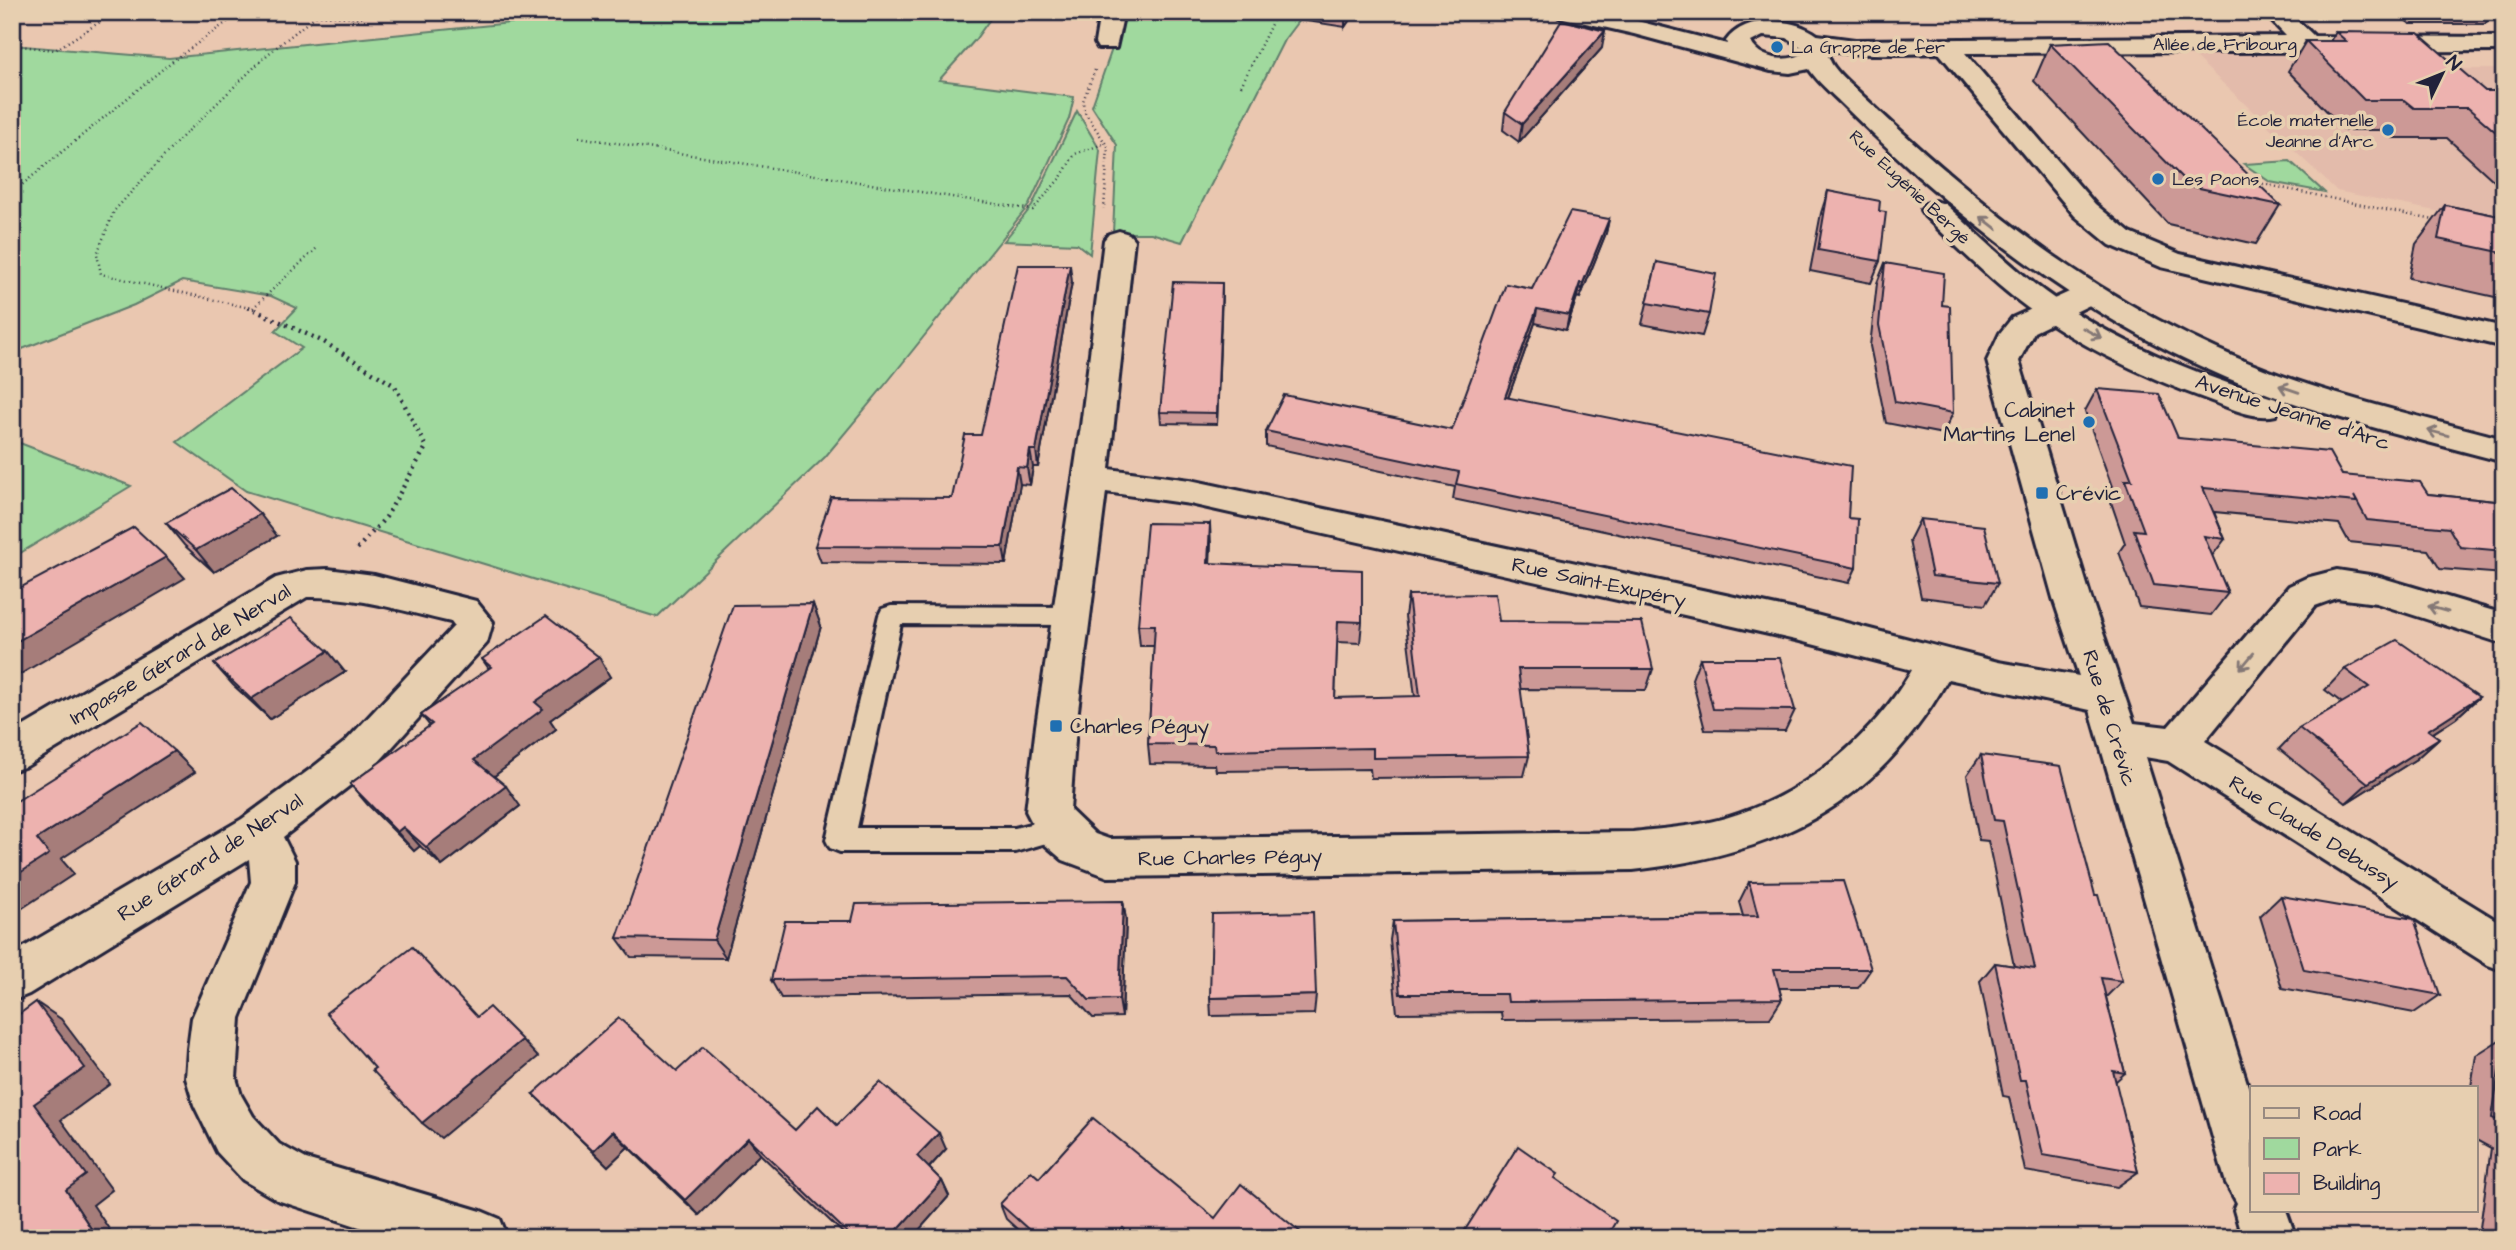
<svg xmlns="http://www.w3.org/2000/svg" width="2516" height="1250" font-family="'Architects Daughter',sans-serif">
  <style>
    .built { fill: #e3bbab }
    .green { fill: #a0d99e; stroke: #617e6c; stroke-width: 2 }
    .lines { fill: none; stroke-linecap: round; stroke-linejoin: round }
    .service-casing { stroke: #22223b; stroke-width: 6 }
    .minor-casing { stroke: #22223b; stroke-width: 6 }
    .tertiary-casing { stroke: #22223b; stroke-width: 6 }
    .path-far1 { stroke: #22223b; stroke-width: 2.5; stroke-dasharray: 1 3.5; stroke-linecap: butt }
    .path { stroke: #22223b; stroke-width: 4.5; stroke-dasharray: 2 5; stroke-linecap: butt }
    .service { fill: #e7cfb0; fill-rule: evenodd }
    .minor { fill: #e7cfb0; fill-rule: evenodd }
    .tertiary { fill: #e7cfb0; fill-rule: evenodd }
    .wall { fill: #cc9996; stroke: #22223b; stroke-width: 2 }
    .shaded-wall { fill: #a67d7a; stroke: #22223b; stroke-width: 2 }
    .building { fill: #edb2af; stroke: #22223b; stroke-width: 2 }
    .oneway { stroke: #847876 }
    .poi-dot { fill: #1f6fb2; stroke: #e7cfb0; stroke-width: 2.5 }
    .labels { text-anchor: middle; stroke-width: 7; stroke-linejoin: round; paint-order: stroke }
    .far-street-label { font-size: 18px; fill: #22223b; stroke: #e7cfb0 }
    .far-poi-label { font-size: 18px; fill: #22223b; stroke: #e7cfb0; text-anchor: start }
    .poi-label { font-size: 21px; fill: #22223b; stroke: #e7cfb0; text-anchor: start }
    .street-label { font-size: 21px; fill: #22223b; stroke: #e7cfb0 }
  </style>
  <rect width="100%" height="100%" fill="#eac7b0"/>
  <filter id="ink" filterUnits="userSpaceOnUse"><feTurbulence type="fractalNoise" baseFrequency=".0143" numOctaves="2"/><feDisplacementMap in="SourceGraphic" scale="14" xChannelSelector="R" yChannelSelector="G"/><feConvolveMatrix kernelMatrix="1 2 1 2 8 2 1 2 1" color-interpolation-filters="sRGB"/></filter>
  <g filter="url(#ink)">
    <polygon class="built" points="2411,53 2429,69 2504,69 2504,225 2337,191 2192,54"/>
    <g class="green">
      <polygon points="543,12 995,12 975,40 939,80 1074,97 1069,119 1029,205 889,380 825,457 657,617 246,491 177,442 302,348 275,331 297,308 271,296 182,281 134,305 12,353 12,45 169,58 539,20"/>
      <polygon points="1119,12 1305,12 1284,40 1182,242 1151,233 1113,233 1117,145 1092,106 1114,43"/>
      <polygon points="1077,111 1100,150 1090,254 1077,244 1004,241 1032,206"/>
      <polygon points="2290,161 2324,192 2270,182 2244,164"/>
      <polygon points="12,440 131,486 12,558"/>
    </g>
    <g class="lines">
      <g class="service-casing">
        <polygon id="service" points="891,606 1070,607 1079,610 1082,616 1079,622 1070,625 901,624 857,828 1015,828 1057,817 1067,821 1071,829 1067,837 1015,852 840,852 830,848 826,840 879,615 882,609"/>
      </g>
      <g class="minor-casing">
        <g id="minor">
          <polygon points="1100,12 1124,12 1116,48 1098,48 1095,43"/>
          <path d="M2263,12h26l25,24 190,1v14l-539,2 130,151 35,29 50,21 324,73v20l-343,-80 -51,-22 -35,-29 -136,-163c-46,1 -93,4 -138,-7l-3,-5 3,-5 9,-2 45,6 431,-4z"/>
          <path d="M1119,231l10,3 5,6 -25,229 81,11 610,131 198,51 81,14 -26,-78 -66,-237 13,-28 12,-15 66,-30 11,-3 11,3 4,6 -4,6 -66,32 -15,29 72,237 43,125 34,4 121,-141 17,-8 31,-8 39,6 128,38v30l-128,-41 -39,-5 -22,8 -110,135 299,184v46l-16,-6 -320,-204 -23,-4 107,342v111h34l10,28h-54l-8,-28 3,-7 -11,-20 -136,-473 -142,-31c-73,129 -172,175 -315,191l-525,7 -45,-17 -21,-18 -16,-31 10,-85 45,-300 23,-186 5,-6zM1106,492l84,12 610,137 112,29c-38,64 -101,120 -174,144 -33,12 -70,14 -105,18l-524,7 -14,-5 -25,-24 6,-84z"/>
          <path d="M328,569l46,6 102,26 17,21 -6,21 -112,123 -92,71 12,24v21l-55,136 -4,60 5,17 12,21 26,28 27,15 175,52 19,8 8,19h-115l-116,-38 -34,-20 -26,-28 -23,-47 -8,-27 2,-29 4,-31 59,-136 -2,-23 -220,135 -17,7v-47l230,-135 70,-51 33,-26 109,-116 -3,-4c-48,-11 -94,-26 -144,-25l-280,169 -15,5v-38l264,-155 31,-8z"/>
        </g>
      </g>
      <g class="tertiary-casing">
        <g id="tertiary">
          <path d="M1555,12h47l125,32 -1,-3c18,-26 62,-24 87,-9 15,9 12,23 21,35 8,11 20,20 30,30 32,30 65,60 99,88 93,81 201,147 317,190 73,26 149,44 224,64v23c-94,-25 -190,-47 -279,-85 -114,-48 -213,-119 -306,-200 -26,-24 -52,-48 -77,-73 -11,-11 -24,-22 -33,-35l-19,4 -19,-2 -137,-37 -75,-17zM1763,36l24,2 16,10 1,5c-15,10 -45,7 -53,-11z"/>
          <path d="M1935,201l10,3c33,30 64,61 100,88 68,50 151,82 231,107l5,8 -5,8c-22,5 -46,-7 -67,-15 -69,-25 -139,-58 -197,-104 -31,-25 -59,-53 -87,-80l-4,-6 4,-6z"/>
        </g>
      </g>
      <g class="path-far1">
        <polyline points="280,12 364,18"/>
        <polyline points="12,45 55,50 116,12"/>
        <polyline points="1095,70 1083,101 1084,111 1108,147 1104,209"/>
        <polyline points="2150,79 2209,137"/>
        <polyline points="1241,86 1277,12"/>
        <polyline points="579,137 1033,210 1061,177 1075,154 1106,143"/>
        <polyline points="2254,182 2438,221"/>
        <polyline points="12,193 170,63 241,12"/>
        <polyline points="253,308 318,247"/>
        <polyline points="254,309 101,274 97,254 114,211 177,142 268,54 317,15"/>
      </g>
      <polyline class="path" points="248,307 324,342 395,386 426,447 386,517 357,549"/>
      <use href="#service" class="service"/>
      <use href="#minor" class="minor"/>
      <use href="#tertiary" class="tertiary"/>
    </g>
    <g class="wall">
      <polygon points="1300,12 1355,12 1345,27 1300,20"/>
      <polygon points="2396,12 2493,12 2485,24 2410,24"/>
      <polygon points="2336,32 2485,91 2504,91 2504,190 2447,138 2393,138 2384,130 2345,130 2288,71 2306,41 2330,41"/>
      <polygon points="2050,44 2280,205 2256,244 2168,224 2034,81"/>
      <polygon points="1602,48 1519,142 1503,130 1505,112"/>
      <polygon points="1828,191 1879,211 1880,261 1871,283 1810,271 1821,213"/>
      <polygon points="2445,205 2504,217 2504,299 2409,278 2416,244"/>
      <polygon points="1609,219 1606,233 1580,298 1577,297 1566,330 1535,323 1508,398 1848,518 1856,568 1849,583 1453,499 1455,487 1266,446 1266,431 1452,430 1532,289"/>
      <polygon points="1657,262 1709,314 1702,336 1642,324"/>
      <polygon points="1885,263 1942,305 1953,413 1943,434 1886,423 1870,346 1877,283"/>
      <polygon points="1072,282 1038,467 1033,467 1030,485 1020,484 1006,564 821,562 815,546 952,498 981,435"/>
      <polygon points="1222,283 1217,424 1161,423 1160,412"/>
      <polygon points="2097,389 2178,438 2428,494 2504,502 2504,574 2440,569 2428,550 2349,542 2339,524 2214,512 2225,539 2212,556 2228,593 2211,615 2139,607 2119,552 2125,543 2111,502 2115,495 2085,411"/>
      <polygon points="1920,519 1998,583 1985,605 1921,597 1909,541"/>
      <polygon points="166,523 277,536 214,572 184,545"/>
      <polygon points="1210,524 1210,563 1362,622 1360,643 1337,642 1335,698 1415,697 1405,616 1408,595 1499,621 1653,669 1646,690 1520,689 1529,756 1524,776 1371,778 1370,769 1216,771 1215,765 1150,764 1148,744 1154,646 1140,646 1138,625"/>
      <polygon points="813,604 821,626 726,958 631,957 617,938"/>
      <polygon points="1700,658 1795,710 1785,731 1705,730 1692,679"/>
      <polygon points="482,659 610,677 550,720 556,729 494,776 520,806 442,866 420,846 414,851 367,804 350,784 430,726 421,715 489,669"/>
      <polygon points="214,664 345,672 270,719 233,685"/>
      <polygon points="2345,669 2479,697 2456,718 2432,734 2439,738 2416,759 2346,803 2279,749 2299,728 2342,703 2325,690"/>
      <polygon points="1981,755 2095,895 2122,981 2106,997 2125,1073 2115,1082 2138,1172 2117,1187 2025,1171 2009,1097 2003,1096 1980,981 1995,963 2014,966 1988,841 1979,840 1967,775"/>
      <polygon points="1749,882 1871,969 1858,988 1779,988 1782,999 1770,1018 1502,1020 1501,1012 1397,1013 1390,940 1393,921 1743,916 1739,902"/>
      <polygon points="2281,896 2440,995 2414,1013 2282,988 2260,916"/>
      <polygon points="1123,901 1126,920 1122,1017 1093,1018 1071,994 781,998 771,980 852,921"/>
      <polygon points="1316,995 1314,1014 1211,1016 1210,998"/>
      <polygon points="2504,1037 2504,1238 2484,1238 2479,1235 2491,1148 2476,1140 2476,1087 2471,1087 2476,1055"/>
      <polygon points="677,1071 795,1130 837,1125 946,1149 929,1168 942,1181 949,1196 912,1238 848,1238 760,1154 699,1215 628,1147 608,1166 533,1094"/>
      <polygon points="1039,1178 1215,1218 1308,1238 1027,1238 1006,1219 1000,1204"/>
    </g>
    <g class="shaded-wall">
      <polygon points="1345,12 1355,12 1345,27"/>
      <polygon points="1605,31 1602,48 1519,142 1522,124"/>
      <polygon points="1609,219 1606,233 1580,298 1583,283"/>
      <polygon points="1070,265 1072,282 1038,467 1036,450"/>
      <polygon points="1222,283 1222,294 1217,424 1217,413"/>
      <polygon points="1580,283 1577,297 1566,330 1569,315"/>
      <polygon points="1537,309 1535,323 1503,412 1505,397"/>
      <polygon points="1030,450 1033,467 1030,485 1027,468"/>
      <polygon points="1017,467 1020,484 1006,564 1003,547"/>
      <polygon points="260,514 277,536 214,572 196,550"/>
      <polygon points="1210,524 1211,545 1209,585 1208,563"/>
      <polygon points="166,557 185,578 12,679 12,644"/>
      <polygon points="813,604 821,626 726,958 714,940"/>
      <polygon points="328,651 345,672 270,719 251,699"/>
      <polygon points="599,657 610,677 550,720 556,729 489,780 474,760 535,702"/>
      <polygon points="2479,697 2456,718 2405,751 2428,730"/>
      <polygon points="2439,738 2416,759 2346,803 2368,783"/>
      <polygon points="174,751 195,772 61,859 74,874 12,915 12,878 37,839"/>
      <polygon points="506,786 520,806 442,866 426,847"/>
      <polygon points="403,827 420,846 414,851 397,832"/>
      <polygon points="1123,901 1126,920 1122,1017 1119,999"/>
      <polygon points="36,1002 61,1019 110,1084 61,1120 112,1190 93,1205 115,1238 97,1238 66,1190 34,1104"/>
      <polygon points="522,1040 538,1057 441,1138 422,1123"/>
      <polygon points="613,1131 628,1147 608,1166 593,1151"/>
      <polygon points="939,1133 946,1149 925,1172 917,1156"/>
      <polygon points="748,1138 760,1154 699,1215 685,1200"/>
      <polygon points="942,1181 949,1196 912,1238 890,1238"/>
      <polygon points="1123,1228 1125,1238 1115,1238"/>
    </g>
    <g class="building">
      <polygon points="1562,20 1605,31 1522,124 1505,112"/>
      <polygon points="2336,32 2418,33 2485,91 2504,91 2504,139 2468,108 2414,108 2404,100 2364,100 2306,41 2346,41"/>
      <polygon points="2109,41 2280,205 2190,186 2050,44"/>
      <polygon points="1828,191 1880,201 1879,211 1886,212 1880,261 1818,250"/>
      <polygon points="2445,205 2504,217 2504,253 2438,239"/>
      <polygon points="1570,212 1609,219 1583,283 1580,283 1569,315 1537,309 1505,397 1851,466 1848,518 1858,519 1856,568 1456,484 1459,472 1266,431 1284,395 1452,430 1506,284 1532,289"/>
      <polygon points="1657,262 1716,274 1709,314 1647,303"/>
      <polygon points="1885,263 1944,273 1942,305 1950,306 1953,413 1895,402 1879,325"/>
      <polygon points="1018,265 1070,265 1036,450 1030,450 1027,468 1017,467 1003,547 815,546 831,497 952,498 965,435 981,435"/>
      <polygon points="1173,282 1222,283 1217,413 1160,412"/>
      <polygon points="2097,389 2159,394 2178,438 2329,452 2342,475 2420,482 2428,494 2504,502 2504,551 2460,547 2449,528 2367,520 2354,496 2357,502 2203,488 2225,539 2204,536 2228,593 2154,585 2134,530 2144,531 2125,480 2132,480"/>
      <polygon points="231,488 260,514 196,550 166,523"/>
      <polygon points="1920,519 1984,526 1998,583 1932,576"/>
      <polygon points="1147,523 1210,524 1208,563 1362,570 1362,622 1338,621 1335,698 1420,696 1408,595 1495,594 1499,621 1642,622 1653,669 1518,669 1529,756 1373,758 1373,748 1215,751 1214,745 1148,744 1155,625 1138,625"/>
      <polygon points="134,527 166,557 12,644 12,592"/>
      <polygon points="813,604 714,940 617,938 733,605"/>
      <polygon points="546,616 599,657 535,702 543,709 474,760 506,786 426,847 403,827 397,832 350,784 432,724 421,715 491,667 482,659"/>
      <polygon points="291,618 328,651 251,699 214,664"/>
      <polygon points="2397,640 2479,697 2428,730 2439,738 2368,783 2299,728 2369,687 2345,669"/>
      <polygon points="1700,658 1780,658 1795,710 1713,709"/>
      <polygon points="142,722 174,751 37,839 49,854 12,878 12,804"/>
      <polygon points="1981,755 2061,766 2095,895 2098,895 2122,981 2101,978 2125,1073 2113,1071 2138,1172 2043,1155 2026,1080 2020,1080 1995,963 2035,969 2003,821 1994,820"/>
      <polygon points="1843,881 1871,969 1774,969 1782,999 1508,1002 1507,994 1400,994 1393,921 1758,916 1749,882"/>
      <polygon points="2281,896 2414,919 2440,995 2304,970"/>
      <polygon points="1123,901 1119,999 1089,1000 1067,976 771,980 785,921 852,921 856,904"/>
      <polygon points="1313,912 1316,995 1210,998 1212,914"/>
      <polygon points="412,947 477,1017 489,1007 522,1040 422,1123 372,1070 375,1068 326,1013"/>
      <polygon points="36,1002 85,1068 34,1104 86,1175 66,1190 97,1238 12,1238 12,1008 14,1007 18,1015"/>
      <polygon points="619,1018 677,1071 703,1047 795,1130 818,1106 837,1125 880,1082 939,1133 917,1156 942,1181 890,1238 853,1238 748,1138 685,1200 613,1131 593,1151 533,1094"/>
      <polygon points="2504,1037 2504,1123 2492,1118"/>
      <polygon points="1093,1118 1215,1218 1241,1184 1308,1238 1134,1238 1123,1228 1115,1238 1038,1238 1000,1204 1031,1171 1039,1178"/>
      <polygon points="1518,1146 1558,1174 1555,1178 1616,1221 1606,1238 1460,1238"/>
    </g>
    <defs><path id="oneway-shaft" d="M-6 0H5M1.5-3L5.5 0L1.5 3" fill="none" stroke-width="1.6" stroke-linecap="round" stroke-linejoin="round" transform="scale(1.75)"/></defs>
    <g class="oneway">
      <use href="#oneway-shaft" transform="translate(1989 223) rotate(-142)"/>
      <use href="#oneway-shaft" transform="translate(2092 333) rotate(28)"/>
      <use href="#oneway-shaft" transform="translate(2289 389) rotate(-161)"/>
      <use href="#oneway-shaft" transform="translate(2438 433) rotate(-165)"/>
      <use href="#oneway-shaft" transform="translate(2438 609) rotate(-164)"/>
      <use href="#oneway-shaft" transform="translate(2247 661) rotate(130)"/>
    </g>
  </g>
  <g class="poi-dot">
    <circle cx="1777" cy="47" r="7"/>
    <circle cx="2388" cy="130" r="7"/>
    <circle cx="2158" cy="179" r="7"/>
    <circle cx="2089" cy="422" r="7"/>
    <rect x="2035" y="486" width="14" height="14" rx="3.5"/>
    <rect x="1049" y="719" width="14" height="14" rx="3.5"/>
  </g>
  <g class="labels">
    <g class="far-street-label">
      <text x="2225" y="50">Allée de Fribourg</text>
      <text transform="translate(1910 187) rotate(43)" y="6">Rue Eugénie Bergé</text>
    </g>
    <g class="far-poi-label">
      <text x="1791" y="53">La Grappe de fer</text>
      <text x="2374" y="126" text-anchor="end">École maternelle<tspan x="2374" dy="21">Jeanne d'Arc</tspan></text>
      <text x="2172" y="185">Les Paons</text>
    </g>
    <g class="poi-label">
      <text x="2075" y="417" text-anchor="end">Cabinet<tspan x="2075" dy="24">Martins Lenel</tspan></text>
      <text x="2056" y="500">Crévic</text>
      <text x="1070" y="733">Charles Péguy</text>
    </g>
    <g class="street-label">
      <text transform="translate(2293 412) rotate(18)" y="7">Avenue Jeanne d'Arc</text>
      <text transform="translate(1599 582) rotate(12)" y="7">Rue Saint-Exupéry</text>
      <text transform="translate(180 654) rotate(-31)" y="7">Impasse Gérard de Nerval</text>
      <text transform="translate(2110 718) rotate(73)" y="7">Rue de Crévic</text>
      <text transform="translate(2314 832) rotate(32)" y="7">Rue Claude Debussy</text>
      <text transform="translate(210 857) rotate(-33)" y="7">Rue Gérard de Nerval</text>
      <text transform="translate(1230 857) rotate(-1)" y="7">Rue Charles Péguy</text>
    </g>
  </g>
  <rect width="2516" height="1250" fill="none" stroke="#e7cfb0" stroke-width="42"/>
  <rect x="21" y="21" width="2474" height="1208" fill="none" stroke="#22223b" stroke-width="2.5" filter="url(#ink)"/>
  <rect x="2250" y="1086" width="228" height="126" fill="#e7cfb0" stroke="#988a81" stroke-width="2"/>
  <rect x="2264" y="1108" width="35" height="10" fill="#e7cfb0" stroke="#988a81" stroke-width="2"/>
  <text x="2313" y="1120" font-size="21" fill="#22223b">Road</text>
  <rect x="2264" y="1138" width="35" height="21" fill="#a0d99e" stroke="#988a81" stroke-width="2"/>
  <text x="2313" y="1156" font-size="21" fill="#22223b">Park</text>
  <rect x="2264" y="1173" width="35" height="21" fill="#edb2af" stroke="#988a81" stroke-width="2"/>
  <text x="2313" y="1190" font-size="21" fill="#22223b">Building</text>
  <g transform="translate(2442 74) rotate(47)" stroke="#e7cfb0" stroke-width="5" paint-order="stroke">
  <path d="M0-5L12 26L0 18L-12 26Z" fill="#22223b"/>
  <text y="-10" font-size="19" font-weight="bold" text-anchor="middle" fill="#22223b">N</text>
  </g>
</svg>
